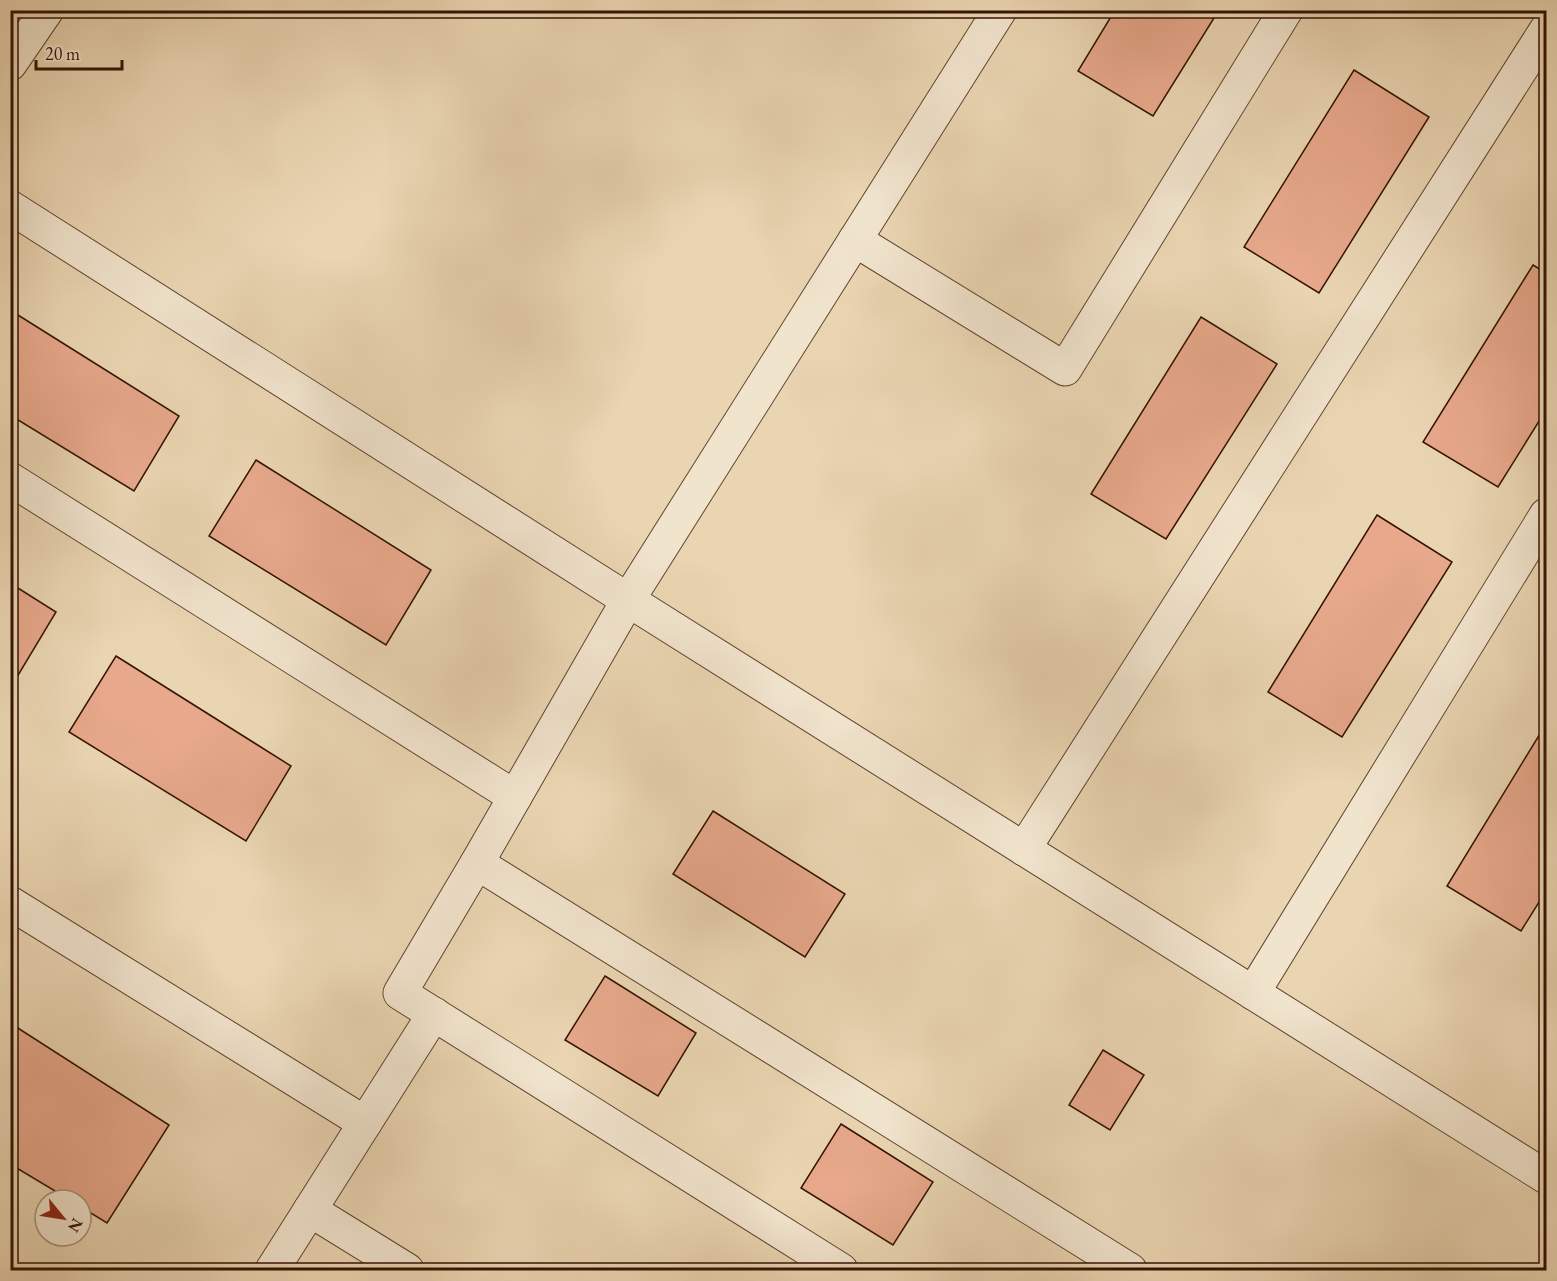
<svg xmlns="http://www.w3.org/2000/svg" width="1557" height="1281" font-family="'EB Garamond',serif">
  <style>
    .building { fill: #e7a88b; stroke: #341302; stroke-width: 1.5 }
    .lines { fill: none; stroke-linecap: round; stroke-linejoin: round }
    .minor-casing { stroke: #62442e; stroke-width: 35 }
    .minor { stroke: #f1e4cd; stroke-width: 33 }
  </style>
  <rect width="100%" height="100%" fill="#ead5b2"/>
  <filter id="stains"><feTurbulence type="fractalNoise" baseFrequency=".00333" numOctaves="4"/><feColorMatrix values="0 0 0 0 .2 0 0 0 0 .09 0 0 0 0 .02 0 0 0 .5 -.17"/></filter>
  <radialGradient id="worn" r=".72"><stop offset=".6" stop-color="#630" stop-opacity="0"/><stop offset="1" stop-color="#630" stop-opacity=".3"/></radialGradient>
  <g class="building">
    <polygon points="1115,10 1219,10 1153,116 1078,71"/>
    <polygon points="1354,70 1429,117 1319,293 1244,247"/>
    <polygon points="1533,265 1546,273 1546,410 1498,487 1423,442"/>
    <polygon points="10,310 179,416 134,491 10,415"/>
    <polygon points="1201,317 1277,364 1166,539 1091,494"/>
    <polygon points="256,460 431,570 386,645 209,536"/>
    <polygon points="1377,515 1452,562 1342,737 1268,692"/>
    <polygon points="10,583 56,612 11,687 10,687"/>
    <polygon points="116,656 291,766 246,841 69,732"/>
    <polygon points="1546,724 1546,891 1521,931 1447,886"/>
    <polygon points="713,811 845,894 805,957 673,874"/>
    <polygon points="605,976 696,1033 658,1096 565,1040"/>
    <polygon points="10,1023 169,1125 107,1223 81,1207 81,1200 70,1200 10,1164"/>
    <polygon points="1103,1050 1144,1075 1110,1130 1069,1105"/>
    <polygon points="841,1124 933,1182 893,1245 801,1188"/>
  </g>
  <g class="lines">
    <g class="minor-casing">
      <g id="minor">
        <polyline points="1000,10 628,600 1546,1177"/>
        <polyline points="10,64 47,10"/>
        <polyline points="10,207 628,600 477,863"/>
        <polyline points="855,240 1065,369 1286,10"/>
        <polyline points="10,479 515,797"/>
        <polyline points="1024,849 1546,30"/>
        <polyline points="10,903 365,1123"/>
        <polyline points="1253,993 1546,515"/>
        <polyline points="310,1210 407,1270"/>
        <polyline points="272,1270 434,1014"/>
        <polyline points="841,1270 400,993 477,863 1130,1270"/>
      </g>
    </g>
    <use href="#minor" class="minor"/>
  </g>
  <rect width="1557" height="1281" fill="none" stroke="#ead5b2" stroke-width="36"/>
  <rect x="12" y="12" width="1533" height="1257" fill="none" stroke="#341302" stroke-width="3"/>
  <rect x="18" y="18" width="1521" height="1245" fill="none" stroke="#341302" stroke-width="1.5"/>
  <g transform="translate(63 1218) rotate(120)"><circle r="28" fill="#f1e4cd" stroke="#a5907c" stroke-width="1.5"/>
  <path d="M0-4.5L10 22L0 15L-10 22Z" fill="#8f2418"/>
  <text y="-9" font-size="16" font-weight="bold" text-anchor="middle" fill="#341302">N</text>
  </g>
  <path d="M36 60v9h86v-9" fill="none" stroke="#341302" stroke-width="3"/>
  <text x="45" y="60" font-size="18" fill="#341302" stroke="#f1e4cd" stroke-width="4.5" paint-order="stroke">20 m</text>
  <rect width="100%" height="100%" filter="url(#stains)"/>
  <rect width="100%" height="100%" fill="url(#worn)"/>
</svg>
